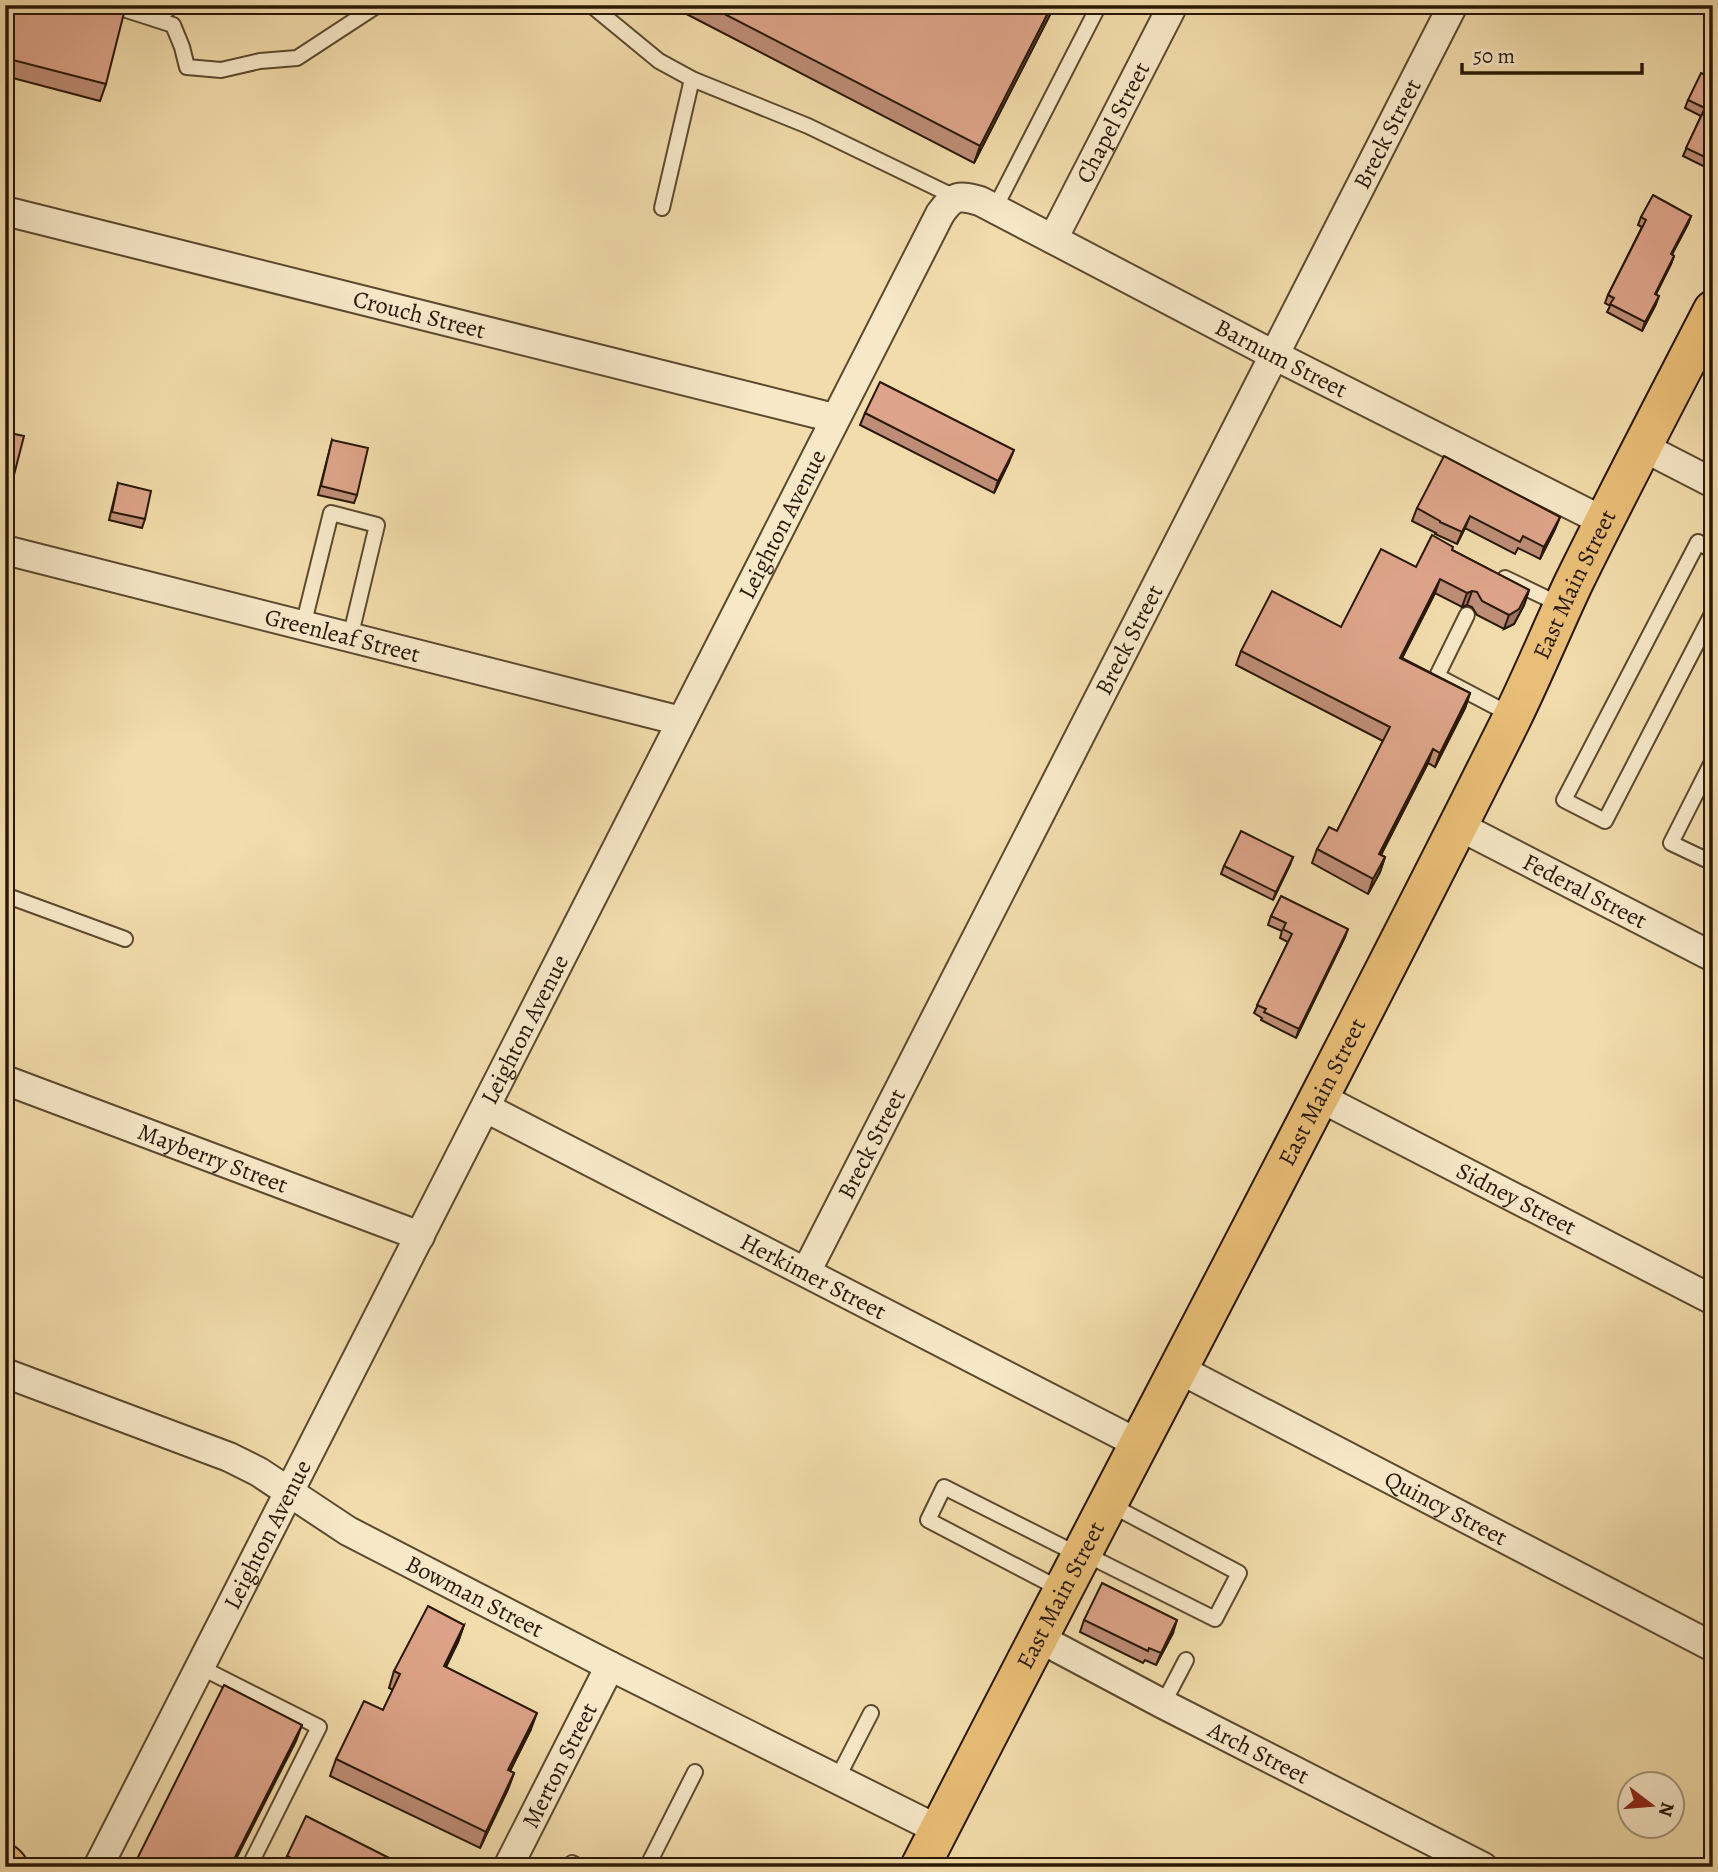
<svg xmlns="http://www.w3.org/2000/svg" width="1718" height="1872" font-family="Alegreya,serif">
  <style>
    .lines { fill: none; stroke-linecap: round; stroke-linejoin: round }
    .lane-casing { stroke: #5b492e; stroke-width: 18 }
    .street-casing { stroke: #5b492e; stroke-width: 32 }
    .primary-casing { stroke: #291804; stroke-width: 42 }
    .lane { stroke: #f7e8c8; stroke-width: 14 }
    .street { stroke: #f7e8c8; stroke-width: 28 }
    .primary { stroke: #e9be76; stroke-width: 38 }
    .wall { fill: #be8d76; stroke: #291804; stroke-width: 2 }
    .shaded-wall { fill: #9b7360; stroke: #291804; stroke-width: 2 }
    .building { fill: #dda489; stroke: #291804; stroke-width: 2 }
    .labels { text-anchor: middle; stroke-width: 6; stroke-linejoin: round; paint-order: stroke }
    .street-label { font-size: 24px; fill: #291804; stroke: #f7e8c8 }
  </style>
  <rect width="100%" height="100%" fill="#f2dcab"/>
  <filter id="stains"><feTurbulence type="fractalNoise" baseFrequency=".00286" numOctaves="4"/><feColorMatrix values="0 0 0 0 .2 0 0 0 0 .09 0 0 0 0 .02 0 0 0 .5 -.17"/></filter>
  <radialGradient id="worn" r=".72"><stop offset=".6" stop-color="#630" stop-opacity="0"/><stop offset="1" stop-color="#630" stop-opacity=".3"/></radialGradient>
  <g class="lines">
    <g class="lane-casing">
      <g id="lane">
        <polyline points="111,5 173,25 182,47 187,67 221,70 260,61 297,58 378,5"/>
        <polyline points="591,5 659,61 692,79 808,126 957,198"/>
        <polyline points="156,19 173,5"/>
        <polyline points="662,208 692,79"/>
        <polyline points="995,208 1099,5"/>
        <polyline points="1713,551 1698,542 1564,800 1605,821 1713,612"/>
        <polyline points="1505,578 1563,606"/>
        <polyline points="1467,615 1437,676 1513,716"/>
        <polyline points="303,626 331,513 377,525 350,638"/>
        <polyline points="1713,760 1671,843 1713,863"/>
        <polyline points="5,895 125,939"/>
        <polyline points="1083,1553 1215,1619 1239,1573 1109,1504"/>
        <polyline points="1060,1589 928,1520 944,1487 1079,1555"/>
        <polyline points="200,1667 319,1727 249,1867"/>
        <polyline points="1163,1704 1186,1660"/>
        <polyline points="837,1779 871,1713"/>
        <polyline points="572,1863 580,1867"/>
        <polyline points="647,1867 695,1772"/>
      </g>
    </g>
    <g class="street-casing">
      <g id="street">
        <path id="s1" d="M5,211l829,207"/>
        <path id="s2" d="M1053,239l120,-234"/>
        <polyline points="1643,447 1713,483"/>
        <path id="s3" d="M5,550l676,171"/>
        <path id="s4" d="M1457,825l256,132"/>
        <path id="s5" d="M5,1080l415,156"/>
        <path id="s6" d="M1319,1097l394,203"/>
        <path id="s7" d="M486,1108l653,336"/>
        <path id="s8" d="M806,1272l647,-1267"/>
        <path id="s9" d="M1179,1369l534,278"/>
        <path id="s10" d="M5,1373l224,84 30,15 89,59 262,135 329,164"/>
        <path id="s11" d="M1037,1637l126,67 320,163"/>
        <path id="s12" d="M98,1867l842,-1653c13,-19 19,-19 40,-13l294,154 331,167"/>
        <path id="s13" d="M508,1867l102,-201"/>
      </g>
    </g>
    <g class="primary-casing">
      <g id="primary">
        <polyline points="5,1864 8,1867"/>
        <path id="s14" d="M920,1867c196,-383 399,-762 591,-1147 22,-45 41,-91 62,-136 45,-92 93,-183 140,-274"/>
      </g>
    </g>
    <use href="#lane" class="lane"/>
    <use href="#street" class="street"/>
    <use href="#primary" class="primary"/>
  </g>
  <g class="wall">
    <polygon points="5,5 106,84 100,101 5,76"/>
    <polygon points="669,5 1055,5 974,163"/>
    <polygon points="1713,79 1713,171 1683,156 1701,116 1685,108 1688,100"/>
    <polygon points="1691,216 1688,224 1672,254 1674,256 1671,264 1656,294 1656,304 1642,331 1607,312 1610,306 1605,303 1608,295 1642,227 1638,225 1641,217"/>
    <polygon points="865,413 1009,462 994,493 860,425"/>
    <polygon points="332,440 357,495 354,503 318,495"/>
    <polygon points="118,483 145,519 142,528 109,520"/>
    <polygon points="1417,508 1560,517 1555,529 1540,559 1518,548 1515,554 1465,528 1457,544 1435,534 1436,533 1412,521"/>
    <polygon points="1452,550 1529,590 1524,605 1514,624 1504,629 1477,615 1472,607 1467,605 1462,607 1435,593 1402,658 1470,693 1465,708 1435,767 1428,763 1381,855 1385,857 1380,872 1368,894 1312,863 1317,849 1337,831 1383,741 1236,665 1241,651 1341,627 1416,567"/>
    <polygon points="1293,857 1273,900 1221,874 1224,866"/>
    <polygon points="1271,916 1345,937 1296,1038 1261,1020 1262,1018 1254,1013 1288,942 1280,938 1282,931 1268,925"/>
    <polygon points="1084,1620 1173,1633 1156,1665 1145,1660 1143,1663 1080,1632"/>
    <polygon points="464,1625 458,1642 446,1667 531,1729 510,1771 514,1773 508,1789 480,1848 330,1776 336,1759 383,1710 393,1690 389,1688 394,1671"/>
    <polygon points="287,1856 407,1867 283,1867"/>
  </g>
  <g class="shaded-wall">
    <polygon points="1052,5 1055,5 974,163 980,146"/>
    <polygon points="1691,216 1688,224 1668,262 1671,254"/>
    <polygon points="1674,256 1671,264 1652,302 1655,294"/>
    <polygon points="1659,296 1656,304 1642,331 1645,322"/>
    <polygon points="1014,450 1009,462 994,493 998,481"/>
    <polygon points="1470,516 1465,528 1457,544 1462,532"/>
    <polygon points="1560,517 1555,529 1540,559 1544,547"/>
    <polygon points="1440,579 1435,593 1395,672 1400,658"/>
    <polygon points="1529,590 1524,605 1514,624 1504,629 1509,615"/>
    <polygon points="1472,591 1467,605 1462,607 1467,593"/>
    <polygon points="1470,693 1465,708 1435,767 1440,753"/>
    <polygon points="1433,749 1428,763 1374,868 1379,854"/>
    <polygon points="1293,857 1290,865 1273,900 1276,892"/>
    <polygon points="1385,857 1380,872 1368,894 1373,879"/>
    <polygon points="1348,929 1345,937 1296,1038 1299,1029"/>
    <polygon points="1177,1620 1173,1633 1156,1665 1161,1653"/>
    <polygon points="464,1625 458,1642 438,1682 444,1666"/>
    <polygon points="537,1713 531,1729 502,1787 508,1770"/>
    <polygon points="302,1725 296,1741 232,1867 230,1867"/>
    <polygon points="514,1773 508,1789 480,1848 486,1832"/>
  </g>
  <g class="building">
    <polygon points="5,5 126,5 106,84 5,58"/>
    <polygon points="707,5 1052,5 980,146"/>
    <polygon points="1701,73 1713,79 1713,161 1686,148 1705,108 1688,100"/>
    <polygon points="1653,195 1691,216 1671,254 1674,256 1655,294 1659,296 1645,322 1610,304 1614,298 1608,295 1646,220 1641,217"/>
    <polygon points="880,382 1014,450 998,481 865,413"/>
    <polygon points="5,432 24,436 6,506 5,506"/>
    <polygon points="332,440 368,448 357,495 321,486"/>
    <polygon points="1444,456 1560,517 1544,547 1523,536 1520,542 1470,516 1462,532 1440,522 1440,521 1417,508"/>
    <polygon points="118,483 151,491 145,519 112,512"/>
    <polygon points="1432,535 1453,547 1452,550 1529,590 1519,609 1509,615 1482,601 1477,592 1472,591 1467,593 1440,579 1400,658 1470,693 1440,753 1433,749 1379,854 1385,857 1373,879 1317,849 1329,827 1337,831 1390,727 1241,651 1272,591 1341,627 1381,549 1416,567"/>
    <polygon points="1241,831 1293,857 1276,892 1224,866"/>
    <polygon points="1281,896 1348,929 1299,1029 1264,1012 1266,1009 1257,1005 1292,934 1283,929 1286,923 1271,916"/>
    <polygon points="1102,1583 1177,1620 1161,1653 1149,1648 1148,1651 1084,1620"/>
    <polygon points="428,1606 464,1625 444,1666 537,1713 508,1770 514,1773 486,1832 336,1759 364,1701 383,1710 400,1674 394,1671"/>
    <polygon points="224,1685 302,1725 230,1867 133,1867"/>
    <polygon points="306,1816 407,1867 309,1867 287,1856"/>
  </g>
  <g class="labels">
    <g class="street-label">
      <text dy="8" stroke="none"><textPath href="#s2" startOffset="131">Chapel Street</textPath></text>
      <text dy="8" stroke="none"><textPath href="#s8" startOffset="1278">Breck Street</textPath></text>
      <text dy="8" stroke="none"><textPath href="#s1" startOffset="427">Crouch Street</textPath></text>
      <text dy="8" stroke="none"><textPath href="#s12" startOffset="2242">Barnum Street</textPath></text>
      <text dy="8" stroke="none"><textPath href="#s12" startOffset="1507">Leighton Avenue</textPath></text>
      <text dy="8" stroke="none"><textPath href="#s14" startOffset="1440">East Main Street</textPath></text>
      <text dy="8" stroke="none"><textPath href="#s3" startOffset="348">Greenleaf Street</textPath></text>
      <text dy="8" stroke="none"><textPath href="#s8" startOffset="710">Breck Street</textPath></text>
      <text dy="8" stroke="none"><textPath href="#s4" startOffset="144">Federal Street</textPath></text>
      <text dy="8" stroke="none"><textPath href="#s12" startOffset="940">Leighton Avenue</textPath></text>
      <text dy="8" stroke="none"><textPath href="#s14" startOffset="873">East Main Street</textPath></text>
      <text dy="8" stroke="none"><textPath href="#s8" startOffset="144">Breck Street</textPath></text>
      <text dy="8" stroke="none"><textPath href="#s5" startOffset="222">Mayberry Street</textPath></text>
      <text dy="8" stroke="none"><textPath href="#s6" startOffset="222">Sidney Street</textPath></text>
      <text dy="8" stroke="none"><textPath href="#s7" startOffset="368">Herkimer Street</textPath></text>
      <text dy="8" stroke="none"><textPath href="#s9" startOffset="301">Quincy Street</textPath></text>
      <text dy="8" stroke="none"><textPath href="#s12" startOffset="373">Leighton Avenue</textPath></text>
      <text dy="8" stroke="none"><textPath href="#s14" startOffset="306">East Main Street</textPath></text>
      <text dy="8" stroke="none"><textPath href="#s10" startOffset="522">Bowman Street</textPath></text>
      <text dy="8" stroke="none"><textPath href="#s11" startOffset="250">Arch Street</textPath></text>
      <text dy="8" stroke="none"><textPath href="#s13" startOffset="114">Merton Street</textPath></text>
    </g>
  </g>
  <rect width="1718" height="1872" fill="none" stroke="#f2dcab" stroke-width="28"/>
  <rect x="7" y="7" width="1704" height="1858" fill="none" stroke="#291804" stroke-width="3.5"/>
  <rect x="14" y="14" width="1690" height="1844" fill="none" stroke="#291804" stroke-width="2"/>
  <g transform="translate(1651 1805) rotate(106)"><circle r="33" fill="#f7e8c8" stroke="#a5957a" stroke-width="2"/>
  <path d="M0-5L12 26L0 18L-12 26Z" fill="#8f2418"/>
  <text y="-10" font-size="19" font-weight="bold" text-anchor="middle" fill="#291804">N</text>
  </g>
  <path d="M1462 63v10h180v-10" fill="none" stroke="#291804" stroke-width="3.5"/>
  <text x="1473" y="63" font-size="21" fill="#291804" stroke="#f7e8c8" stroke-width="5" paint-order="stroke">50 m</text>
  <rect width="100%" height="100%" filter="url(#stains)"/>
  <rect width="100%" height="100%" fill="url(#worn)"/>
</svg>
